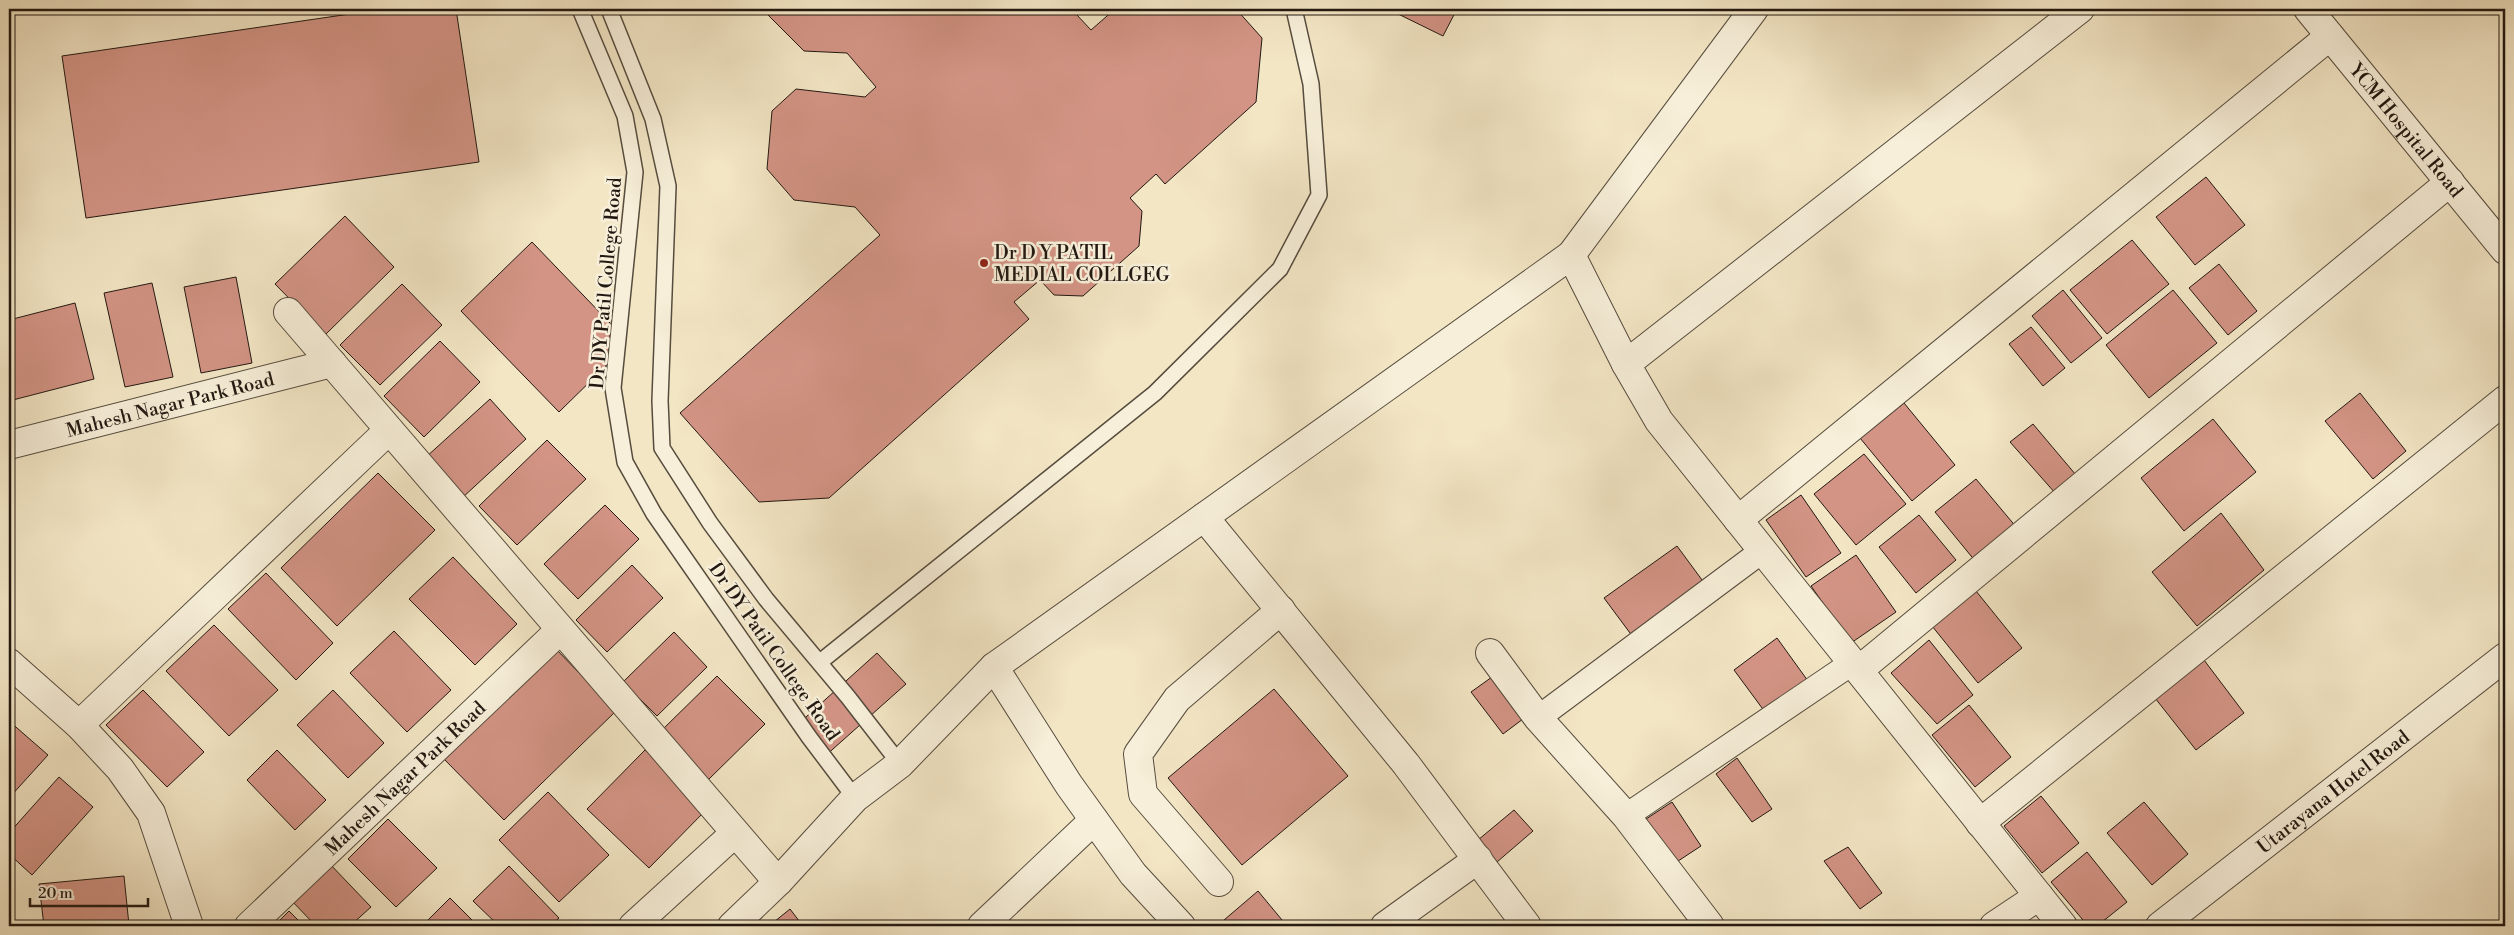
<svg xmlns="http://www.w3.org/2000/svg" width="2514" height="935" font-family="'Libre Bodoni',serif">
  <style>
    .building { fill: #d39485; stroke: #221811 }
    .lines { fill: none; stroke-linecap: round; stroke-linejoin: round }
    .service-casing { stroke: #564c3e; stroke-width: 18 }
    .pedestrian-casing { stroke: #564c3e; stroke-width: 26 }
    .minor-casing { stroke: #564c3e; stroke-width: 30 }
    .service { stroke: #f7efd9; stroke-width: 15 }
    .pedestrian { stroke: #f7efd9; stroke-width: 24 }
    .minor { stroke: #f7efd9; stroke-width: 28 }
    .poi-dot { fill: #8f2418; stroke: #f7efd9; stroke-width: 2 }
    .labels { text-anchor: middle; stroke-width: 5; stroke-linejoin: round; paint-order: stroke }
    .street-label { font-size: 19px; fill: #221811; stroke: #f7efd9 }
    .poi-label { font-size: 19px; fill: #221811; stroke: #f7efd9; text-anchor: start }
  </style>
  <rect width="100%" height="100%" fill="#f3e6c5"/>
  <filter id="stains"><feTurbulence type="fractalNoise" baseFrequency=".004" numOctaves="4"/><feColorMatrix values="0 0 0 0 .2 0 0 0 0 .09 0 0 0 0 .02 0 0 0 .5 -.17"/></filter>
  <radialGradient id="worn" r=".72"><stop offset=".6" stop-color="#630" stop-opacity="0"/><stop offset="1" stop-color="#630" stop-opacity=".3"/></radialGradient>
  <g class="building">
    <polygon points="384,9 456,9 479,162 86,218 62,56"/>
    <polygon points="762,9 937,9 941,13 945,9 1077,9 1076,14 1091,30 1115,9 1236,9 1262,38 1256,102 1165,184 1156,174 1130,198 1142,211 1139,246 1083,296 1054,295 1040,280 1014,302 1029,319 829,498 759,502 680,413 880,235 855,207 794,200 767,169 772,111 796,89 865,97 876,87 847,53 804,51"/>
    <polygon points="1388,9 1457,9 1443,36"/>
    <polygon points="2206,177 2245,225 2195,265 2156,217"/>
    <polygon points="345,216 394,267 325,335 275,284"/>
    <polygon points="2132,240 2169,284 2107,334 2070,290"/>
    <polygon points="532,242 610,323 610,342 606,366 559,412 461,311"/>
    <polygon points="2219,264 2257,311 2228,335 2189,288"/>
    <polygon points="236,277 252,363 201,373 184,287"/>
    <polygon points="152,283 173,377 125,387 104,293"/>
    <polygon points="402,284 442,325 380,385 340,345"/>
    <polygon points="2063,290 2102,338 2071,363 2032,316"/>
    <polygon points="2173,290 2217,343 2149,398 2106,345"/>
    <polygon points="75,303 94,379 9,401 9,320"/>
    <polygon points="2031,327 2065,368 2043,386 2009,344"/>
    <polygon points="440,341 480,382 424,437 384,396"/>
    <polygon points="2360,393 2406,451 2373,479 2325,421"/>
    <polygon points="490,399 526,439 462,498 425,458"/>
    <polygon points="1904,403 1955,465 1912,501 1860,438"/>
    <polygon points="2213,419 2256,472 2184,531 2141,478"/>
    <polygon points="2033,424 2076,475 2056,494 2010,442"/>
    <polygon points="547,440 586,479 517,545 479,506"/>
    <polygon points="1864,454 1906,504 1856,545 1814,494"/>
    <polygon points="378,473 435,530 337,626 281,568"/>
    <polygon points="1976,479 2017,528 1976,562 1935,512"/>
    <polygon points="1801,495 1841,553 1806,577 1766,520"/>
    <polygon points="605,505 639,539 578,599 544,564"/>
    <polygon points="2221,513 2264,570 2197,626 2152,572"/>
    <polygon points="1919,515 1956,560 1916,593 1879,547"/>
    <polygon points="1677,546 1705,584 1633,637 1604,598"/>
    <polygon points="1856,555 1896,612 1851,643 1811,586"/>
    <polygon points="453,557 517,624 475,665 409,599"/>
    <polygon points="632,565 663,598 607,652 576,620"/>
    <polygon points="266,573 333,643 296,680 228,609"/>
    <polygon points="1976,591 2022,648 1978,683 1932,626"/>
    <polygon points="214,625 278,690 229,736 166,671"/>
    <polygon points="394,631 451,690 407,732 350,673"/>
    <polygon points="674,632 707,667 657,716 623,682"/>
    <polygon points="1777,638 1808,681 1765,712 1734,670"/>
    <polygon points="1929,640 1973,695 1937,724 1891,673"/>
    <polygon points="555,648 616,711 504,820 442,757"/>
    <polygon points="877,653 906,684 824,757 796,726"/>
    <polygon points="2204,660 2244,713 2196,750 2155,698"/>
    <polygon points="717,676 765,724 708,780 660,732"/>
    <polygon points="1492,677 1523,719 1503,734 1471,692"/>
    <polygon points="1274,689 1348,776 1242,865 1168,778"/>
    <polygon points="143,690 204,752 167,787 106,725"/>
    <polygon points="333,690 384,743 348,778 297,725"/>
    <polygon points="1969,705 2011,757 1975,787 1932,735"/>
    <polygon points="9,721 48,755 9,798"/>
    <polygon points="277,750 326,800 295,830 247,780"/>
    <polygon points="645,750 706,810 649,868 587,809"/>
    <polygon points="1737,758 1772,809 1752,822 1716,774"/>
    <polygon points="59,777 93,807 32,875 9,854 9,833"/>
    <polygon points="548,792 609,855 559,902 499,840"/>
    <polygon points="2041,796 2079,843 2042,873 2004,826"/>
    <polygon points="1672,802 1701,846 1672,865 1643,821"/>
    <polygon points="2144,802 2188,854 2152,885 2107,833"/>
    <polygon points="1514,810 1533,831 1497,862 1478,840"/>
    <polygon points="388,819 437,868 396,907 348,859"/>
    <polygon points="1848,847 1882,893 1860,909 1824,861"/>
    <polygon points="2087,852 2127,902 2097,926 2088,926 2051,882"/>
    <polygon points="328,862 371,907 350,926 316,926 290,899"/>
    <polygon points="509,866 559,918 550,926 499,926 473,901"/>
    <polygon points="124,876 129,925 44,926 39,884"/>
    <polygon points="1258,891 1287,926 1217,926"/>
    <polygon points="450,898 478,926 422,926"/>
    <polygon points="790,909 803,926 769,926"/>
    <polygon points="289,911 304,926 274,926"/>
  </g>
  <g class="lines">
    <g class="service-casing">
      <g id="service">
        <polyline points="580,9 625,116 635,172 613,388 625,462 654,514 809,737 855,798"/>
        <polyline points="609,9 653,119 668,186 660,401 662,448 710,523 766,599 848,697 900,764"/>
        <polyline points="820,662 1155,393 1280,269 1319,195 1311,84 1294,9"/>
      </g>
    </g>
    <g class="pedestrian-casing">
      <g id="pedestrian">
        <polyline points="1538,718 1762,551"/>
        <polyline points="1626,816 1852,663"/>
      </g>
    </g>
    <g class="minor-casing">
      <g id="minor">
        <path id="s1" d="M2308,9l197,241"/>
        <polyline points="1571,255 1626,364 1659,421 2063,926"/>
        <polyline points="288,312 778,882"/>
        <polyline points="1626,364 2080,9"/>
        <path id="s2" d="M9,445l323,-82"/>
        <polyline points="1204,517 1406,764 1527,926"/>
        <polyline points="1738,520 2330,36"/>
        <polyline points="1490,653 1538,718 1626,816 1710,926"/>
        <polyline points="9,663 79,725 120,769 151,813 189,926"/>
        <polyline points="994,667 1069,785 1133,874 1181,926"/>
        <polyline points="1859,670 2450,182"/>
        <polyline points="79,725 389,430"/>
        <polyline points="1980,823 2505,400"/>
        <polyline points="1219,882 1143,794 1138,754 1177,699 1281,610"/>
        <path id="s3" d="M249,926l311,-296"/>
        <polyline points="633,926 735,833"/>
        <polyline points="732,926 778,882 855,798 900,764 994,667 1571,255 1754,9"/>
        <polyline points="982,926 1094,820"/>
        <polyline points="1385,926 1478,859"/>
        <polyline points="1994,926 2039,896"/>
        <path id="s4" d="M2160,926l345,-269"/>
      </g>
    </g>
    <use href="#service" class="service"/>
    <use href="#pedestrian" class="pedestrian"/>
    <use href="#minor" class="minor"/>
  </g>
  <circle class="poi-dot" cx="984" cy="263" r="5"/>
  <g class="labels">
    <g class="street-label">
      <text dy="7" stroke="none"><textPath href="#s1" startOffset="156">YCM Hospital Road</textPath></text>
      <text transform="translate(605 283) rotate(-85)" y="7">Dr DY Patil College Road</text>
      <text dy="7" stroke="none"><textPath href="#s2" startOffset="166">Mahesh Nagar Park Road</textPath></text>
      <text transform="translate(775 651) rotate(55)" y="7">Dr DY Patil College Road</text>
      <text dy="7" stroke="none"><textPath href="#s3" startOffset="215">Mahesh Nagar Park Road</textPath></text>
      <text dy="7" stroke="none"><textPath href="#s4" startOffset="219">Utarayana Hotel Road</textPath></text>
    </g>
    <g class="poi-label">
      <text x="994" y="259">Dr D Y PATIL<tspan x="994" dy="22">MEDIAL COLLGEG</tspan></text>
    </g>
  </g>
  <rect width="2514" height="935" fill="none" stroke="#f3e6c5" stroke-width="30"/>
  <rect x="10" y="10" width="2494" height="915" fill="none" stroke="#221811" stroke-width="2.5"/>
  <rect x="15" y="15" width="2484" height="905" fill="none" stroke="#221811"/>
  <path d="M30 898v8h118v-8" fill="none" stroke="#221811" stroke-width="2.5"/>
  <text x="38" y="898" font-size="15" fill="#221811" stroke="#f7efd9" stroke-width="4" paint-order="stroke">20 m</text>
  <rect width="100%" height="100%" filter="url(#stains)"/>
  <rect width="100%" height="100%" fill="url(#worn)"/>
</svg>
